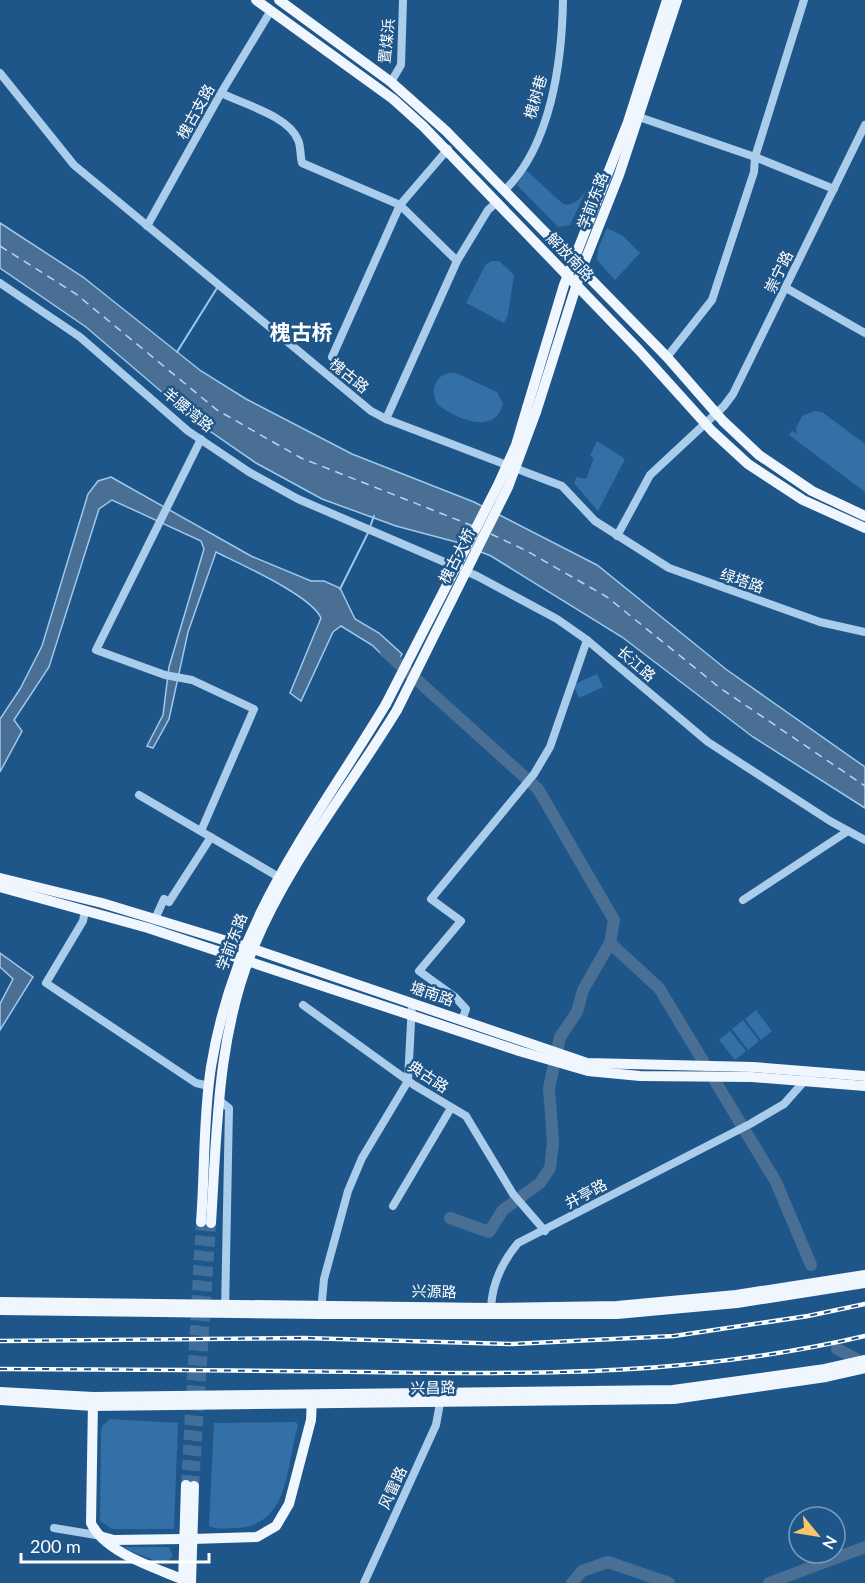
<svg xmlns="http://www.w3.org/2000/svg" width="865" height="1583" font-family="Lato,'Noto Sans SC',sans-serif">
  <style>
    .green { fill: #3270a7 }
    .water { fill: #496f94; stroke: #9dc9ed; stroke-width: 1.5 }
    .lines { fill: none; stroke-linecap: round; stroke-linejoin: round }
    .stream { stroke: #9dc9ed; stroke-width: 2 }
    .river { stroke: #496f94; stroke-width: 12 }
    .ferry { stroke: #b6d6f2; stroke-width: 1.5; stroke-dasharray: 8 6; stroke-linecap: butt }
    .major-tunnel { stroke: #416f9b; stroke-width: 10; stroke-dasharray: 10 5; stroke-linecap: butt }
    .minor { stroke: #aacdeb; stroke-width: 8 }
    .major { stroke: #eff6fe; stroke-width: 10 }
    .rail-casing { stroke: #fff; stroke-width: 4.5 }
    .rail { stroke: #1f5689; stroke-width: 2; stroke-dasharray: 7; stroke-linecap: butt }
    .major-bridge { stroke: #eff6fe; stroke-width: 10 }
    .labels { text-anchor: middle; stroke-width: 5; stroke-linejoin: round; paint-order: stroke }
    .street-label { font-size: 15px; fill: #fff; stroke: #1f5689 }
    .district-label { font-size: 21px; font-weight: bold; fill: #fff; stroke: #1f5689 }
  </style>
  <rect width="100%" height="100%" fill="#1f5689"/>
  <g class="green">
    <path d="M526,170l37,34c11,2 16,-4 23,-13l-16,34 -12,2 -41,-42z"/>
    <polygon points="607,228 623,236 640,253 615,280 597,260 598,249"/>
    <polygon points="492,261 499,261 514,275 508,315 504,323 466,303 486,264"/>
    <path d="M456,373l41,19 6,12c-8,32 -48,15 -66,0 -8,-16 0,-33 19,-31z"/>
    <polygon points="815,411 822,412 865,444 865,492 789,435 792,431 797,434 796,428 802,416"/>
    <polygon points="597,441 625,459 598,511 574,483 577,477 586,479 594,458 590,456"/>
    <polygon points="597,674 603,687 579,698 573,685"/>
    <polygon points="756,1010 772,1031 761,1040 745,1019"/>
    <polygon points="743,1020 759,1041 748,1050 732,1029"/>
    <polygon points="730,1031 746,1051 735,1060 719,1040"/>
    <polygon points="110,1419 178,1423 174,1529 112,1529 100,1521 101,1432 102,1426"/>
    <path d="M296,1422l2,3c-12,41 -8,100 -61,103 -10,0 -20,2 -28,-2l5,-103z"/>
    <polygon points="119,1547 169,1547 173,1556 165,1564"/>
  </g>
  <g class="water">
    <polygon points="0,223 83,277 201,371 246,399 352,454 474,502 597,565 727,670 865,767 865,808 753,737 622,637 491,556 456,542 396,526 322,499 256,463 198,423 86,327 0,268"/>
    <path d="M111,477l140,79 60,25h13l16,7 15,31 24,14 23,21 -7,13 -23,-22 -31,-19 -8,6 -32,69 -11,-8 31,-75c-9,-22 -81,-54 -105,-66l-28,80 -19,87 -16,29 -6,-2 16,-31 6,-48 35,-118 -3,-8 -89,-41 -13,9 -50,158 -35,53 8,11 -22,41v-53l20,-30 22,-43 46,-152 10,-13z"/>
    <polygon points="0,953 33,977 0,1030 0,1004 13,979 0,967"/>
  </g>
  <g class="lines">
    <g class="stream">
      <polyline points="177,352 217,288"/>
      <polyline points="370,527 374,516"/>
      <polyline points="340,589 368,533"/>
    </g>
    <g class="river">
      <polyline points="386,652 538,789 614,920 610,943 659,988 776,1182 811,1265"/>
      <polyline points="450,1218 489,1232 503,1210 540,1183 550,1168 553,1143 549,1088 560,1037 577,1012 583,990 610,943"/>
      <polyline points="837,1349 855,1358"/>
      <polyline points="572,1583 582,1571 608,1562 669,1583"/>
      <polyline points="769,1583 865,1547"/>
    </g>
    <g class="ferry">
      <polyline points="0,246 76,294 217,410 301,458 473,526"/>
      <polyline points="491,534 527,551 607,597 720,688 865,786"/>
    </g>
    <g class="major-tunnel">
      <polyline points="186,1485 201,1222"/>
      <polyline points="194,1486 211,1223"/>
    </g>
    <g class="minor">
      <polyline points="0,73 74,165 371,411 386,419 562,486 595,521 669,568 820,622 865,632"/>
      <polyline points="391,82 401,65 403,0"/>
      <path d="M221,93c22,11 68,23 77,47 3,6 2,16 4,23l98,42 57,56 -71,158"/>
      <polyline points="639,117 755,157 834,189"/>
      <path d="M504,191c47,-45 58,-129 59,-191"/>
      <polyline points="147,226 221,93 270,12"/>
      <polyline points="457,261 488,210 497,202"/>
      <polyline points="0,283 80,337 188,431 249,472 298,499 477,576 557,619 587,640 708,742 830,821 865,840"/>
      <polyline points="786,288 865,333"/>
      <polyline points="332,357 400,205 448,149"/>
      <polyline points="667,357 712,300 754,172 755,157 804,0"/>
      <polyline points="201,439 96,650 165,675 192,680 254,709 201,831"/>
      <polyline points="617,536 650,475 724,406 733,394 865,125"/>
      <polyline points="139,795 277,876"/>
      <polyline points="743,900 848,831"/>
      <polyline points="85,910 83,921 46,983 196,1083 209,1086"/>
      <polyline points="155,919 164,899 169,902 211,837"/>
      <polyline points="303,1005 414,1085 466,1116 513,1194 545,1231"/>
      <polyline points="462,1020 466,1009 455,997 419,971 461,921 431,899 534,774 550,747 587,640"/>
      <polyline points="219,1100 229,1108 225,1311"/>
      <polyline points="393,1206 451,1108"/>
      <path d="M491,1308c1,-24 12,-47 27,-65l232,-119 34,-20 24,-27"/>
      <polyline points="321,1311 324,1279 348,1191 362,1158 408,1081 412,1003"/>
      <polyline points="54,1528 96,1535"/>
      <polyline points="364,1583 436,1425 440,1403"/>
    </g>
    <g class="major">
      <polyline points="256,0 393,99 423,126 639,350 712,431 748,464 803,500 865,528"/>
      <polyline points="279,0 391,82 446,131 667,357 723,421 759,455 812,491 865,516"/>
      <polyline points="527,408 564,285 628,122 667,0"/>
      <polyline points="536,412 581,271 619,175 677,0"/>
      <polyline points="0,878 102,903 253,949 587,1063 753,1067 865,1076"/>
      <polyline points="0,887 148,928 519,1051 588,1071 640,1076 752,1077 865,1086"/>
      <path d="M201,1222c4,-51 2,-104 10,-155 24,-148 101,-240 175,-363"/>
      <path d="M211,1223c6,-93 6,-189 43,-277 36,-86 95,-157 143,-236"/>
      <polyline points="0,1302 491,1308 617,1306 736,1295 865,1275"/>
      <polyline points="0,1310 321,1314 617,1314 737,1303 865,1283"/>
      <polyline points="0,1392 93,1397 673,1390 825,1369 865,1360"/>
      <polyline points="0,1400 93,1406 674,1399 826,1377 865,1368"/>
      <path d="M93,1401l-2,122c14,31 69,46 100,60l3,-97"/>
      <polyline points="103,1537 114,1540 183,1539"/>
      <polyline points="192,1539 257,1537 276,1526 289,1504 311,1420 312,1399"/>
      <polyline points="183,1583 186,1485"/>
    </g>
    <g class="rail-casing">
      <g id="rail">
        <polyline points="0,1341 304,1338 512,1344 674,1336 808,1316 865,1304"/>
        <path d="M0,1369c123,0 245,2 368,3 169,3 331,3 497,-36"/>
      </g>
    </g>
    <use href="#rail" class="rail"/>
    <g class="major-bridge">
      <polyline points="386,704 498,485 516,445 527,408"/>
      <polyline points="397,710 508,487 536,412"/>
    </g>
  </g>
  <g class="labels">
    <g class="street-label">
      <text transform="translate(387 41) rotate(-84)" y="5">置煤浜</text>
      <text transform="translate(536 97) rotate(-74)" y="5">槐树巷</text>
      <text transform="translate(196 112) rotate(-61)" y="5">槐古支路</text>
      <text transform="translate(593 201) rotate(-69)" y="5">学前东路</text>
      <text transform="translate(570 257) rotate(46)" y="5">解放南路</text>
      <text transform="translate(779 272) rotate(-64)" y="5">崇宁路</text>
      <text transform="translate(349 376) rotate(39)" y="5">槐古路</text>
      <text transform="translate(188 410) rotate(39)" y="5">羊腰湾路</text>
      <text transform="translate(457 556) rotate(-63)" y="5">槐古大桥</text>
      <text transform="translate(742 581) rotate(19)" y="5">绿塔路</text>
      <text transform="translate(636 664) rotate(41)" y="5">长江路</text>
      <text transform="translate(232 942) rotate(-69)" y="5">学前东路</text>
      <text transform="translate(432 994) rotate(19)" y="5">塘南路</text>
      <text transform="translate(428 1077) rotate(33)" y="5">典古路</text>
      <text transform="translate(586 1194) rotate(-28)" y="5">井亭路</text>
      <text transform="translate(434 1292) rotate(1)" y="5">兴源路</text>
      <text transform="translate(433 1388) rotate(-1)" y="5">兴昌路</text>
      <text transform="translate(393 1488) rotate(-65)" y="5">风雷路</text>
    </g>
    <g class="district-label">
      <text x="301" y="340">槐古桥</text>
    </g>
  </g>
  <g transform="translate(817 1535) rotate(120)"><circle r="28" fill="#1f5689" stroke="#799ab8" stroke-width="1.5"/>
  <path d="M0-4.5L10 22L0 15L-10 22Z" fill="#f9c46a"/>
  <text y="-9" font-size="16" font-weight="bold" text-anchor="middle" fill="#ffffff">N</text>
  </g>
  <path d="M21 1553v9h188v-9" fill="none" stroke="#ffffff" stroke-width="3"/>
  <text x="30" y="1553" font-size="18" fill="#ffffff" stroke="#1f5689" stroke-width="4.5" paint-order="stroke">200 m</text>
</svg>
